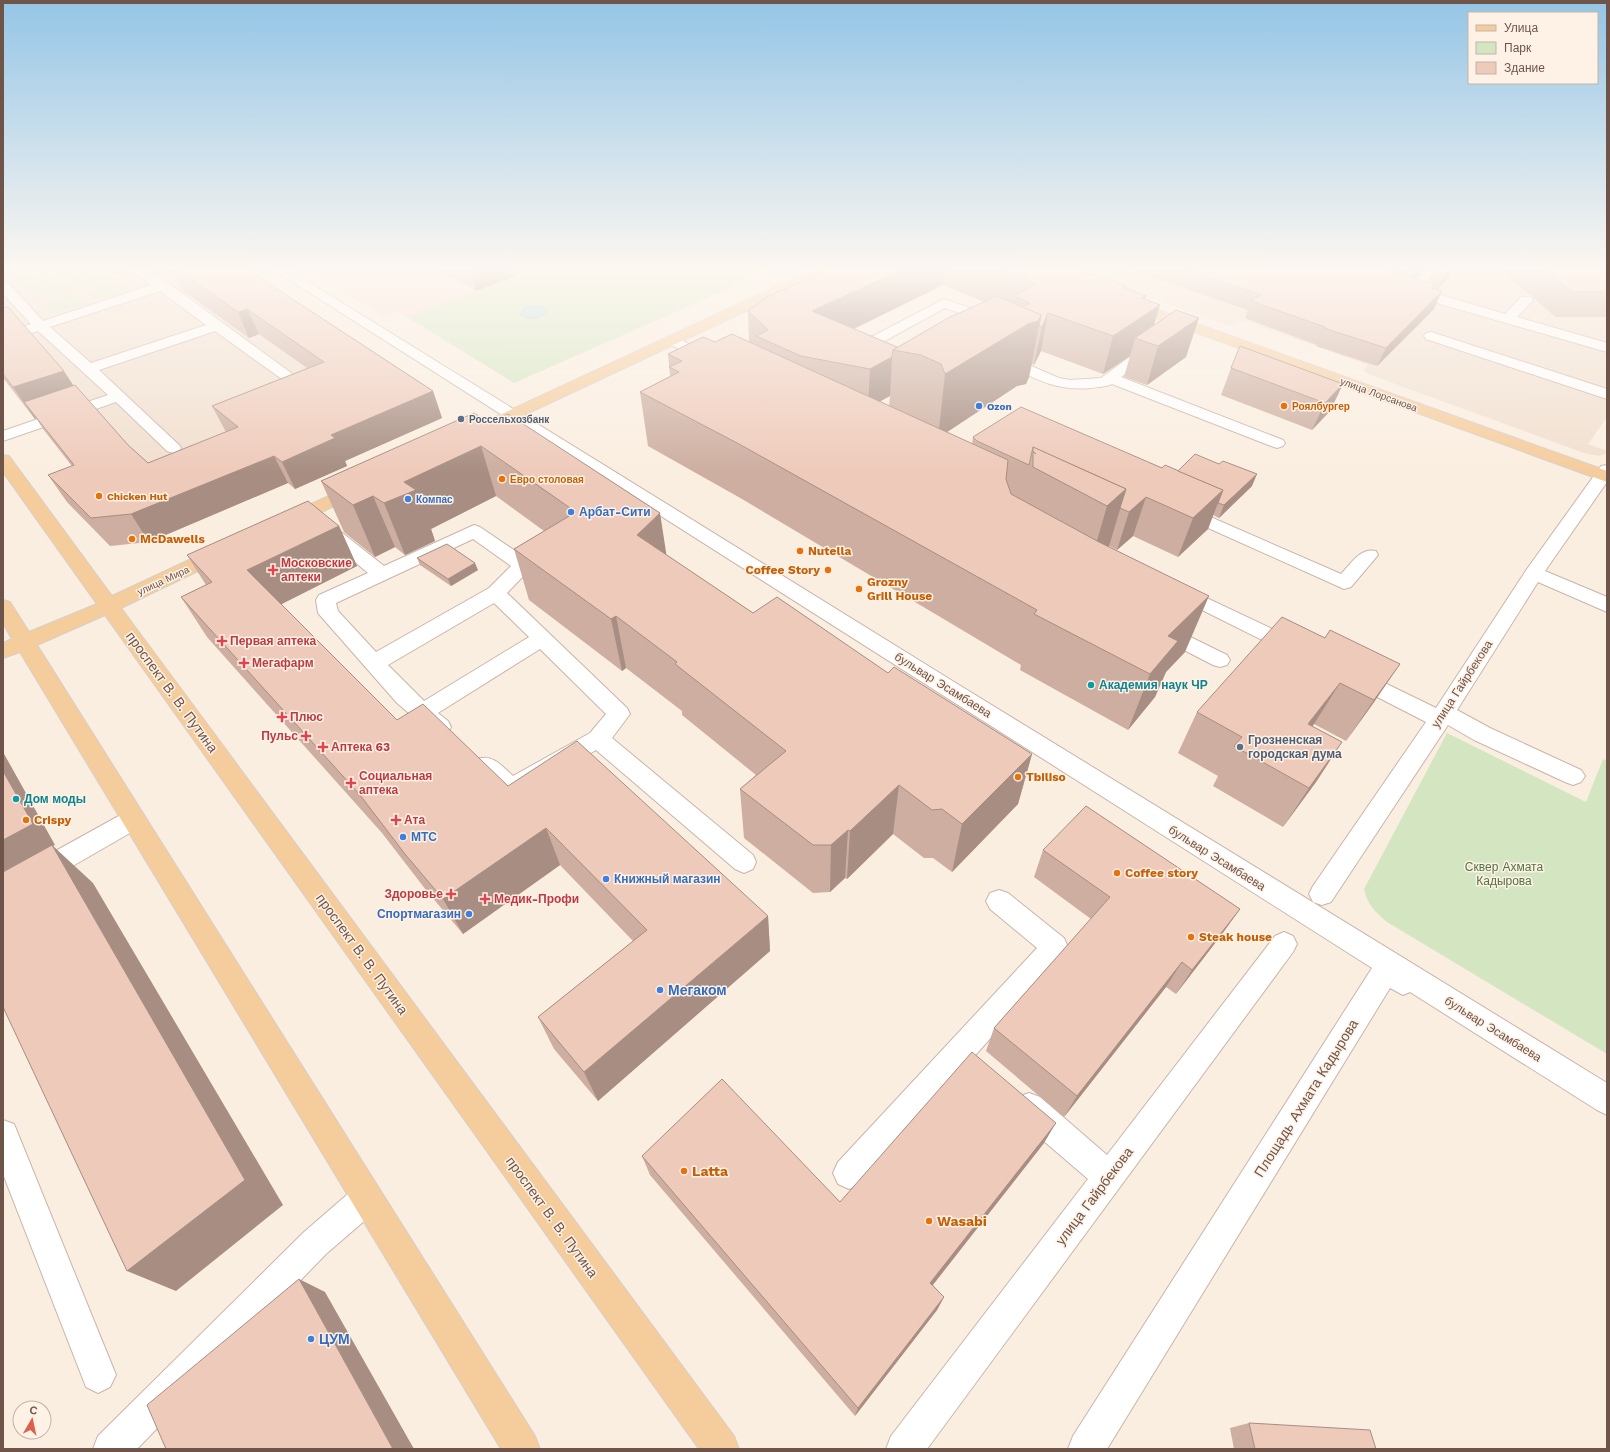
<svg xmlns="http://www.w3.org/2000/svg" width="1610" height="1452" font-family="'Work Sans',sans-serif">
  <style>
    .residential { fill: #f1dfcf }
    .commercial { fill: #faddd5 }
    .green { fill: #d3e6c1 }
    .water { fill: #b7dfe2; stroke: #9ecfd3 }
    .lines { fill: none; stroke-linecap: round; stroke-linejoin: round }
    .minor-casing { stroke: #c9b5a9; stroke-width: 2 }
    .major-casing { stroke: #d7cfcc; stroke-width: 2 }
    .minor { fill: #fff; fill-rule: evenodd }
    .major { fill: #f5cc9c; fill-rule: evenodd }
    .wall { fill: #cdaea0; fill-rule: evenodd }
    .shaded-wall { fill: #a78d82 }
    .building { fill: #eecaba; stroke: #a78d82 }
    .shop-dot { fill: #3f7fe0; stroke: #fef2e6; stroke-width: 1.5 }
    .food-dot { fill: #e8710a; stroke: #fef2e6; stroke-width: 1.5 }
    .service-dot { fill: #5c6f8a; stroke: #fef2e6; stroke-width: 1.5 }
    .health-dot { fill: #e0444e; stroke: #fef2e6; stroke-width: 1.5 }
    .culture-dot { fill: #0f9aa8; stroke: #fef2e6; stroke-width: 1.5 }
    .labels { text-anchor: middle; stroke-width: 3; stroke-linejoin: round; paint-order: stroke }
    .far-street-label { font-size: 10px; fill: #6f544a; stroke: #fef2e6 }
    .far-shop-label { font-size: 10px; font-weight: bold; fill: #366cbe; stroke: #fef2e6; text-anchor: start }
    .far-food-label { font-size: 10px; font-weight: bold; fill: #c56008; stroke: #fef2e6; text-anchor: start }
    .far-service-label { font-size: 10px; font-weight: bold; fill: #4e5e75; stroke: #fef2e6; text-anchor: start }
    .shop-label { font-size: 12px; font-weight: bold; fill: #366cbe; stroke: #fef2e6; text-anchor: start }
    .food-label { font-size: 12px; font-weight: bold; fill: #c56008; stroke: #fef2e6; text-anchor: start }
    .health-label { font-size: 12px; font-weight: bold; fill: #be3a42; stroke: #fef2e6; text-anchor: start }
    .street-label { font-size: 12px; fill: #6f544a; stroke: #fef2e6 }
    .culture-label { font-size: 12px; font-weight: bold; fill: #0d838f; stroke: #fef2e6; text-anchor: start }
    .service-label { font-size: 12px; font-weight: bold; fill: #4e5e75; stroke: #fef2e6; text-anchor: start }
    .park-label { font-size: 12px; fill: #557442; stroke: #fef2e6 }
    .near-street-label { font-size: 14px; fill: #6f544a; stroke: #fef2e6 }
    .near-shop-label { font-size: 14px; font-weight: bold; fill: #366cbe; stroke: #fef2e6; text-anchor: start }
    .near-food-label { font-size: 14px; font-weight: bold; fill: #c56008; stroke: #fef2e6; text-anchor: start }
  </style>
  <rect width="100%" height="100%" fill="#faeee0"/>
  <g class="residential">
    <polygon points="3,270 222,270 389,381 93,492 3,378"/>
    <polygon points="1074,270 1326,270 1607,351 1607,417 1588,444 1607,451 1607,453 1599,456 1584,453 1368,374 1363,370 1368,365 1242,320 1235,324 1227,325"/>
    <polygon points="1352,270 1607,270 1607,343 1496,311"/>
  </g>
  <polygon class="commercial" points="309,270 531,270 407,317 398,312 384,317"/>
  <g class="green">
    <polygon points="15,270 38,270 42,297 35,299 6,273"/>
    <path d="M44,270h7l22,17c-12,6 -11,10 -26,9z"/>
    <polygon points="59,270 82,270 82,285 78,286"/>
    <polygon points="86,270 107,270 118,278 94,285 87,285"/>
    <polygon points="531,270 771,270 514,383 407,317"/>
    <polygon points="120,280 131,289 95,300 89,294 95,291 96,287"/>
    <polygon points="66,296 83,297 90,302 51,314 45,308 55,300"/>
    <path d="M1447,733l139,69 17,-43 4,2v293l-220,-132c-12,-10 -20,-18 -23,-33z"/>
  </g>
  <path class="water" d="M535,306l8,1 4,5c-7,7 -18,8 -26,3l3,-6z"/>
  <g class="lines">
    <g class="minor-casing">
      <g id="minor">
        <polygon points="3,270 10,270 4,274"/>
        <path d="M132,270h14l22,13 145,106 -3,3h-10l-85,-61 -116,39 80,75 2,3 -2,3 -6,2 -6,-2 -51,-49 -113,39v-10l105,-36 -70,-64 -35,11v-9l28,-9 -28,-30v-12l5,1 35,38 108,-36zM160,291l46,34 -115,38 -41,-36z"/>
        <polygon points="274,270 289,270 951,680 1607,1083 1607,1115 1597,1110 1410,992 1403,995 1390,988 1107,1449 1068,1449 1073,1436 1372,968"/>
        <polygon points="1427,270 1436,270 1438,273 1421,289 1505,314 1521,297 1531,297 1533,300 1517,317 1607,343 1607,352 1406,294 1403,290 1405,287"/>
        <polygon points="944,299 997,317 999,320 997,323 992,324 945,308 870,349 873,352 871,355 861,355 852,349 854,346"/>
        <polygon points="1431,332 1607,389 1607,399 1426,339 1424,336 1426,333"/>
        <polygon points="672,336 715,356 717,359 715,362 705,362 667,343 665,340 667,337"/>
        <path d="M1151,344l5,1 2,3 -2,3 -35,26 162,63 2,3 -2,3 -6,2 -6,-2 -159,-62c-6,3 -14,3 -21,4 -37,4 -61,-12 -92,-27l-2,-3 2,-3 5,-1 55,24 11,2 31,-2 45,-33z"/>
        <polygon points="1607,465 1607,482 1545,571 1607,597 1607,612 1538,582 1457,710 1490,728 1581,770 1585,776 1581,782 1573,785 1565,782 1474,740 1448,725 1331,902 1322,905 1313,902 1309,894 1313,886 1426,722 1348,682 1344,677 1348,672 1355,669 1362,672 1436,708 1527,569 1601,466"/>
        <path d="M1183,505l158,69c10,-10 19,-27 35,-23l2,4 -27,32 -7,2 -167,-75 -3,-4 3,-4z"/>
        <path d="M325,522l6,2 53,42 90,-41 6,2 50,34 2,4 -2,4 -23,24 120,115 3,6 -18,24 141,117 3,7 -3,7 -9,4 -9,-4 -139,-119 -77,45c-3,1 -6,2 -9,2 -10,-1 -32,-23 -36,-32l3,-6c16,-5 25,7 36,17l77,-43 16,-19 -66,-65 -102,64 10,8 3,6 -3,6 -8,2 -8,-2 -35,-30 -79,-90 -2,-13 3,-5 49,-22 -49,-41 -3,-4 3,-4zM473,539l38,27 -22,22 -113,64 -38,-41 -2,-8zM494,603l35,34 -105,64 -36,-36z"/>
        <polygon points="1179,585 1300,642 1303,647 1300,652 1293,654 1286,652 1172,595 1169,591 1172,587"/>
        <polygon points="1162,623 1227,655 1230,660 1227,665 1220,667 1213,665 1155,635 1152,630 1155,625"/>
        <polygon points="134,809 142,812 146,819 142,826 12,901 3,904 3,880 126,812"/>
        <polygon points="999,890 1008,893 1064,938 1068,947 1064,956 860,1184 849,1189 838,1184 833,1173 838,1162 1037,948 990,909 986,901 990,893"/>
        <polygon points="1284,932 1293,936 1297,944 1293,952 927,1449 886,1449 891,1436 1088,1179 1018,1119 1014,1108 1018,1097 1029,1093 1040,1097 1107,1155 1275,936"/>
        <polygon points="3,1120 14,1124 116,1375 110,1387 98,1393 86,1387 3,1174"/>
        <polygon points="367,1182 378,1187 383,1198 378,1209 326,1254 137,1449 93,1449 98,1436 304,1232 356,1187"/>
      </g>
    </g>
    <g class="major-casing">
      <g id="major">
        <polygon points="812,270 828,270 827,273 490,431 484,433 478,431 476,428 478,425"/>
        <polygon points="1128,299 1607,471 1607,482 1123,306 1121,303 1123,300"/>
        <polygon points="3,455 9,456 112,596 215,548 222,546 229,548 231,552 229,556 121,608 734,1436 739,1449 699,1449 105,615 37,645 535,1436 540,1449 501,1449 20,652 3,658 3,643 12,639 3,623 3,600 10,602 29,632 97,604 3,472"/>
        <polygon points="357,483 363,484 366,488 363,492 295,525 289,526 283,525 280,521 283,517"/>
      </g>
    </g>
    <use href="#minor" class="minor"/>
    <use href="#major" class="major"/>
  </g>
  <g class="wall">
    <polygon points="168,270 248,270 433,391 442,418 345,461 347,466 295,489 288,483 149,542 110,546 67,502 48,475 72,466 43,429 36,418 35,419 3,378 3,308 128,445 148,463 226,432 212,406 307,368 259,334 249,338 182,290 175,275"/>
    <polygon points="439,270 514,270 516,276 476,291"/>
    <path d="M827,270h249l70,26 -1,3 9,26 32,32 -39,28 -23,-8 6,-21 -27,18 -62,-23 -7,14 -2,-1 -3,13 -3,7 -9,2 -70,46 25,12 1,-7 189,31 90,18 -33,32 -6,-3 -5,14 -30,28 -45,-21 -16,14 -8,-4v1l76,105 -19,20 -11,25 -27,33 -108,-60 1,-5 -279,-166 -94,-53 -8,-54 30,-16 -2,-22 47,-12h34l-1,-31zM943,285l41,17 -87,45 -43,-18zM890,396l-1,10 -9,-5z"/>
    <polygon points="1131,270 1425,270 1415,278 1428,282 1430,277 1455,270 1437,290 1434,309 1377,366 1316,346 1317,345 1245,318 1248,310"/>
    <polygon points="1500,270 1607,270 1607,317 1556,317"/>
    <polygon points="1231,368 1343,384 1330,411 1312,430 1221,395"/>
    <polygon points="474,413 666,555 753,613 888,673 1032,754 1018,804 952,872 933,858 924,858 893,834 847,879 845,878 830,892 813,893 744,838 740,789 756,775 682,715 682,711 626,668 622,671 529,600 514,549 544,531 496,496 431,529 435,541 405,555 395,547 375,557 344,532 321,481"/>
    <polygon points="339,526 357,566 281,604 397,720 508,786 768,916 770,951 598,1101 554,1049 538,1017 633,941 560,865 463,934 426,890 382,833 207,637 181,597 206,585 187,555"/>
    <polygon points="417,558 478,570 451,586 420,565"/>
    <polygon points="1325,638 1400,664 1372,705 1346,741 1314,724 1312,726 1342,742 1316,782 1283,827 1213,786 1218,776 1178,753 1197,712"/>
    <polygon points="1043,850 1240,909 1222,934 1176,994 1166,987 1064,1117 986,1051 994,1028 1091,919 1034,877"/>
    <polygon points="1044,1143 933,1285 944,1297 937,1310 855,1416 650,1175 642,1156 840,1202"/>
    <polygon points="1249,1423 1376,1449 1234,1449 1230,1428"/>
  </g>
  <g class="shaded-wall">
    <polygon points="471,270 514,270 516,276 476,291"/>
    <polygon points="901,270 945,270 943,285 812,349 812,311"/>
    <polygon points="1416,270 1425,270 1409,284"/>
    <polygon points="1450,270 1455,270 1435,292 1441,280"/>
    <polygon points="1442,291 1434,309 1377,366 1386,348"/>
    <polygon points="1146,296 1140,318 1160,305 1149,342 1135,338 1130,356 1103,374 1113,336 1142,298"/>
    <polygon points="247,309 259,334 249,338 238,312"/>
    <polygon points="1048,313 1041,351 1034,365 1042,327"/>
    <polygon points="1041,315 1029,377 1026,384 1017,386 938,438 945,374"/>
    <polygon points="1199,318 1186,357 1147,385 1158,346"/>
    <polygon points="892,357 890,396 868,408 870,369"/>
    <polygon points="64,371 84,402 24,402 36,418 35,419 13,387"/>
    <polygon points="1343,384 1330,411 1312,430 1325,403"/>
    <polygon points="433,391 442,418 345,461 347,466 295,489 282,462 331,435"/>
    <polygon points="481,446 496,496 431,529 435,541 405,555 384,503 404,482"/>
    <polygon points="274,456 288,483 149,542 131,514"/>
    <polygon points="1257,474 1252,486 1219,518 1224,505"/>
    <polygon points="1126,489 1104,563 1086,579 1107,506"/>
    <polygon points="1223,490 1208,529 1178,557 1193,518"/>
    <polygon points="373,496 395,547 375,557 353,505"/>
    <polygon points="1146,497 1133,536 1117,550 1129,512"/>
    <polygon points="660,513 668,565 637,535"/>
    <polygon points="339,526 357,566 270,610 247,570"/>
    <polygon points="475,563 478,570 451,586 448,579"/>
    <polygon points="1209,596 1185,652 1166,672 1155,697 1128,730 1150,674 1168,636"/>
    <polygon points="616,616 626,668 622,671 611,619"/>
    <polygon points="1400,664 1372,705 1346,741 1374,700"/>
    <polygon points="1340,683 1314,724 1283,765 1308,724"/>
    <polygon points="1342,742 1316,782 1283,827 1309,788"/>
    <polygon points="3,752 55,845 53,846 93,883 283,1205 176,1291 127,1271 3,873"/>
    <polygon points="1032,754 1018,804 952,872 962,824"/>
    <polygon points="899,785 893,834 847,879 850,831"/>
    <polygon points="546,828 560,865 463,934 443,899"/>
    <polygon points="848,830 845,878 830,892 831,845"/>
    <polygon points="1240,909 1222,934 1176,994 1192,970"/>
    <polygon points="768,916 770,951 598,1101 584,1072"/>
    <polygon points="1182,962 1166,987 1064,1117 1077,1096"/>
    <polygon points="1056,1123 1044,1143 924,1296 930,1283"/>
    <polygon points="299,1279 325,1292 414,1449 393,1449"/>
    <polygon points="944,1297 937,1310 855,1416 858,1408"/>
  </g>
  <g class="building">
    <polygon points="178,270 248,270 433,391 331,435 335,438 282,462 274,456 131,514 91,518 48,475 74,465 24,402 75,385 128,445 148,463 238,427 212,406 324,362 247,309 238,312"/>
    <polygon points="827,270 901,270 812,311 897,347 893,350 892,357 870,369 801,356 756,336 768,330 748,311 767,297"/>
    <polygon points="1002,270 1076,270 1090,275 1091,273 1126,286 1123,287 1146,296 1142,298 1160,305 1113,336 1048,313 1042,327 1039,326 1041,315 1022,307 1030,303 1014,296 1036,284"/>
    <polygon points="1187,270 1385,270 1435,284 1432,288 1442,291 1386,348 1324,328 1325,327 1251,301 1261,295"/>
    <polygon points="1409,270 1416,270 1415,272"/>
    <polygon points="1438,270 1450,270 1441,280 1430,277"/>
    <polygon points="1545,270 1607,270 1607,291 1572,292"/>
    <polygon points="997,296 1041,315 1038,321 1028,324 945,374 941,364 921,355 893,350 948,318"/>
    <polygon points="8,307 64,371 13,387 3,374 3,308"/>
    <polygon points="1176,310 1199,318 1158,346 1135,338"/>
    <polygon points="732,334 1008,460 1006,479 1011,494 1099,542 1209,596 1168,636 1178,641 1150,674 1034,614 1037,610 739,444 640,392 679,372 669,367 682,361 668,354 703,337 715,342"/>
    <polygon points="1240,346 1343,384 1325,403 1231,368"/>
    <polygon points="1021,407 1162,468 1165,465 1223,490 1193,518 1146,497 1129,512 1120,508 1126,489 1033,447 1029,465 977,441 973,437"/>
    <polygon points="474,413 489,423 508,414 660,513 637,535 753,613 777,597 888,673 894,667 1032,754 962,824 942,809 932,810 899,785 850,831 848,830 831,845 813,845 740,789 786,751 675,664 677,662 616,616 611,619 514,549 576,512 481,446 404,482 416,490 384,503 373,496 353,505 321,481"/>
    <polygon points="1033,447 1126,489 1107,506 1033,467 1033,452 1036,454 1033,451"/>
    <polygon points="1195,454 1219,464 1223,461 1257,474 1224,505 1218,503 1223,490 1178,471"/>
    <polygon points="308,501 339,526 247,570 397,720 423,704 508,786 577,741 768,916 584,1072 538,1017 647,930 546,828 443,899 405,854 360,795 181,597 212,582 187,555"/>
    <polygon points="447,544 475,563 448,579 417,558"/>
    <polygon points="1282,617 1325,638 1330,630 1400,664 1374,700 1340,683 1308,724 1342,742 1309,788 1234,746 1242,737 1197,712"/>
    <polygon points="3,771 33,824 3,840"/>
    <polygon points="1086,806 1240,909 1192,970 1182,962 1077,1096 994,1028 1110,897 1043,850"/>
    <polygon points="52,845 245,1180 127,1271 3,1007 3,872"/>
    <polygon points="972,1052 1056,1123 930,1283 944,1297 858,1408 642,1156 722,1079 840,1202"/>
    <polygon points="299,1279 393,1449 166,1449 147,1405"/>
    <polygon points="1249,1423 1370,1430 1376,1449 1255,1449"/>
  </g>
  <linearGradient id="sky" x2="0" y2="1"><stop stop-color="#94c5e6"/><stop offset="0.57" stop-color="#fdf7f1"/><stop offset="1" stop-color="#fdf7f1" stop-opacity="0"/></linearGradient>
  <rect width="1610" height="473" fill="url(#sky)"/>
  <g class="shop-dot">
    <circle cx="979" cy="406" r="4"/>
    <circle cx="408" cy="499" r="4"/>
    <circle cx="571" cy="512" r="4"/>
    <circle cx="403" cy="837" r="4"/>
    <circle cx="606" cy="879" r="4"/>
    <circle cx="469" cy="914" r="4"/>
    <circle cx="660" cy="990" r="4"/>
    <circle cx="311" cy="1339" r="4"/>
  </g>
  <g class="food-dot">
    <circle cx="1284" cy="406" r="4"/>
    <circle cx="502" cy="479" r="4"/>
    <circle cx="99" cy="496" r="4"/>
    <circle cx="132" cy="539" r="4"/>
    <circle cx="800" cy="551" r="4"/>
    <circle cx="828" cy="570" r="4"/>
    <circle cx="859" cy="589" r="4"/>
    <circle cx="1018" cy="777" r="4"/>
    <circle cx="26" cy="820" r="4"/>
    <circle cx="1117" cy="873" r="4"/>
    <circle cx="1191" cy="937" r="4"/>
    <circle cx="684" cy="1171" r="4"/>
    <circle cx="929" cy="1221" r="4"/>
  </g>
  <g class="service-dot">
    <circle cx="461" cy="419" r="4"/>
    <circle cx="1240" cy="747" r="4"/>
  </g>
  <g class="health-dot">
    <path d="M271 564h4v4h4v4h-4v4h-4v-4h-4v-4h4z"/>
    <path d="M220 635h4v4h4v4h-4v4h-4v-4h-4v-4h4z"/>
    <path d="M242 657h4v4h4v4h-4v4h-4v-4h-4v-4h4z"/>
    <path d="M280 711h4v4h4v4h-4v4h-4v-4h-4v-4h4z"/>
    <path d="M304 730h4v4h4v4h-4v4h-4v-4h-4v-4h4z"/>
    <path d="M321 741h4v4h4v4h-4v4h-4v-4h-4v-4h4z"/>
    <path d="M349 777h4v4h4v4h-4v4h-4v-4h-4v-4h4z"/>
    <path d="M394 814h4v4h4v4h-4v4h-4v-4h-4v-4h4z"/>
    <path d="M449 888h4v4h4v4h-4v4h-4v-4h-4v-4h4z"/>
    <path d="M483 893h4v4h4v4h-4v4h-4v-4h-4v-4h4z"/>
  </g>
  <g class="culture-dot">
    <circle cx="1091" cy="685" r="4"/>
    <circle cx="16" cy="799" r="4"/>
  </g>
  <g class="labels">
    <g class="far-street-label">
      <text transform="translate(1379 394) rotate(20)" y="4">улица Лорсанова</text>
      <text transform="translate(163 580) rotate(-25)" y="4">улица Мира</text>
    </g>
    <g class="far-shop-label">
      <text x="987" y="410">Ozon</text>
      <text x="416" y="503">Компас</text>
    </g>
    <g class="far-food-label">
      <text x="1292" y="410">Роялбургер</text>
      <text x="510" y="483">Евро столовая</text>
      <text x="107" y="500">Chicken Hut</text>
    </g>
    <g class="far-service-label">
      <text x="469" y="423">Россельхозбанк</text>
    </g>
    <g class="shop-label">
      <text x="579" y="516">Арбат-Сити</text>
      <text x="411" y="841">МТС</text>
      <text x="614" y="883">Книжный магазин</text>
      <text x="461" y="918" text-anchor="end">Спортмагазин</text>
    </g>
    <g class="food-label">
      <text x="140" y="543">McDawells</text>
      <text x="808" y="555">Nutella</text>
      <text x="820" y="574" text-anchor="end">Coffee Story</text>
      <text x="867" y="586">Grozny<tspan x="867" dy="14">Grill House</tspan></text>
      <text x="1026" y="781">Tbiliso</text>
      <text x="34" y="824">Crispy</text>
      <text x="1125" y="877">Coffee story</text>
      <text x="1199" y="941">Steak house</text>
    </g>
    <g class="health-label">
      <text x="281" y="567">Московские<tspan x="281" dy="14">аптеки</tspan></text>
      <text x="230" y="645">Первая аптека</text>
      <text x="252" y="667">Мегафарм</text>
      <text x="290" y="721">Плюс</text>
      <text x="298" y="740" text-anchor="end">Пульс</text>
      <text x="331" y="751">Аптека 63</text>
      <text x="359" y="780">Социальная<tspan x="359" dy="14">аптека</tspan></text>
      <text x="404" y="824">Ата</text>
      <text x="443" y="898" text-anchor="end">Здоровье</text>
      <text x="494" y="903">Медик-Профи</text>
    </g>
    <g class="street-label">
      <text transform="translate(1462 684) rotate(-57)" y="4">улица Гайрбекова</text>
      <text transform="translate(943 685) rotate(32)" y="4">бульвар Эсамбаева</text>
      <text transform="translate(1217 858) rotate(32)" y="4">бульвар Эсамбаева</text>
      <text transform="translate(1493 1029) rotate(32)" y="4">бульвар Эсамбаева</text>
    </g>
    <g class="culture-label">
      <text x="1099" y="689">Академия наук ЧР</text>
      <text x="24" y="803">Дом моды</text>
    </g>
    <g class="service-label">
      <text x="1248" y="744">Грозненская<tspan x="1248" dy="14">городская дума</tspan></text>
    </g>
    <g class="park-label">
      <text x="1504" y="871">Сквер Ахмата<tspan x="1504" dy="14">Кадырова</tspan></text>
    </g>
    <g class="near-street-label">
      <text transform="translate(172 692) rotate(54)" y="5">проспект В. В. Путина</text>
      <text transform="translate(362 954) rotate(54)" y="5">проспект В. В. Путина</text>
      <text transform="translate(1306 1098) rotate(-58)" y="5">Площадь Ахмата Кадырова</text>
      <text transform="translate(1094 1196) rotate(-53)" y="5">улица Гайрбекова</text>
      <text transform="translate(552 1217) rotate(54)" y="5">проспект В. В. Путина</text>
    </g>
    <g class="near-shop-label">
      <text x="668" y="995">Мегаком</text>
      <text x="319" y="1344">ЦУМ</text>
    </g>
    <g class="near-food-label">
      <text x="692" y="1176">Latta</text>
      <text x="937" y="1226">Wasabi</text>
    </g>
  </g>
  <rect width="1610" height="1452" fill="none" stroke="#6f544a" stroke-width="8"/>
  <rect x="1468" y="12" width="130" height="72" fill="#fef2e6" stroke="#c5b3a8"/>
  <rect x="1476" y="25" width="20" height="6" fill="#f5cc9c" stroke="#c5b3a8"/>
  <text x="1504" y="32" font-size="12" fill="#6f544a">Улица</text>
  <rect x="1476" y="42" width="20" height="12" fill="#d3e6c1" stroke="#c5b3a8"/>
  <text x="1504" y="52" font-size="12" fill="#6f544a">Парк</text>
  <rect x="1476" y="62" width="20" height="12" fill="#eecaba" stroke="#c5b3a8"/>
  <text x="1504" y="72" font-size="12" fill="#6f544a">Здание</text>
  <g transform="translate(32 1420) rotate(9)"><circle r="19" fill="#fef2e6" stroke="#c5b3a8"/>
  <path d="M0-3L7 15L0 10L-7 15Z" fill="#dd604d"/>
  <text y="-6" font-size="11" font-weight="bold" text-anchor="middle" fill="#6f544a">С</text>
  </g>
</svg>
